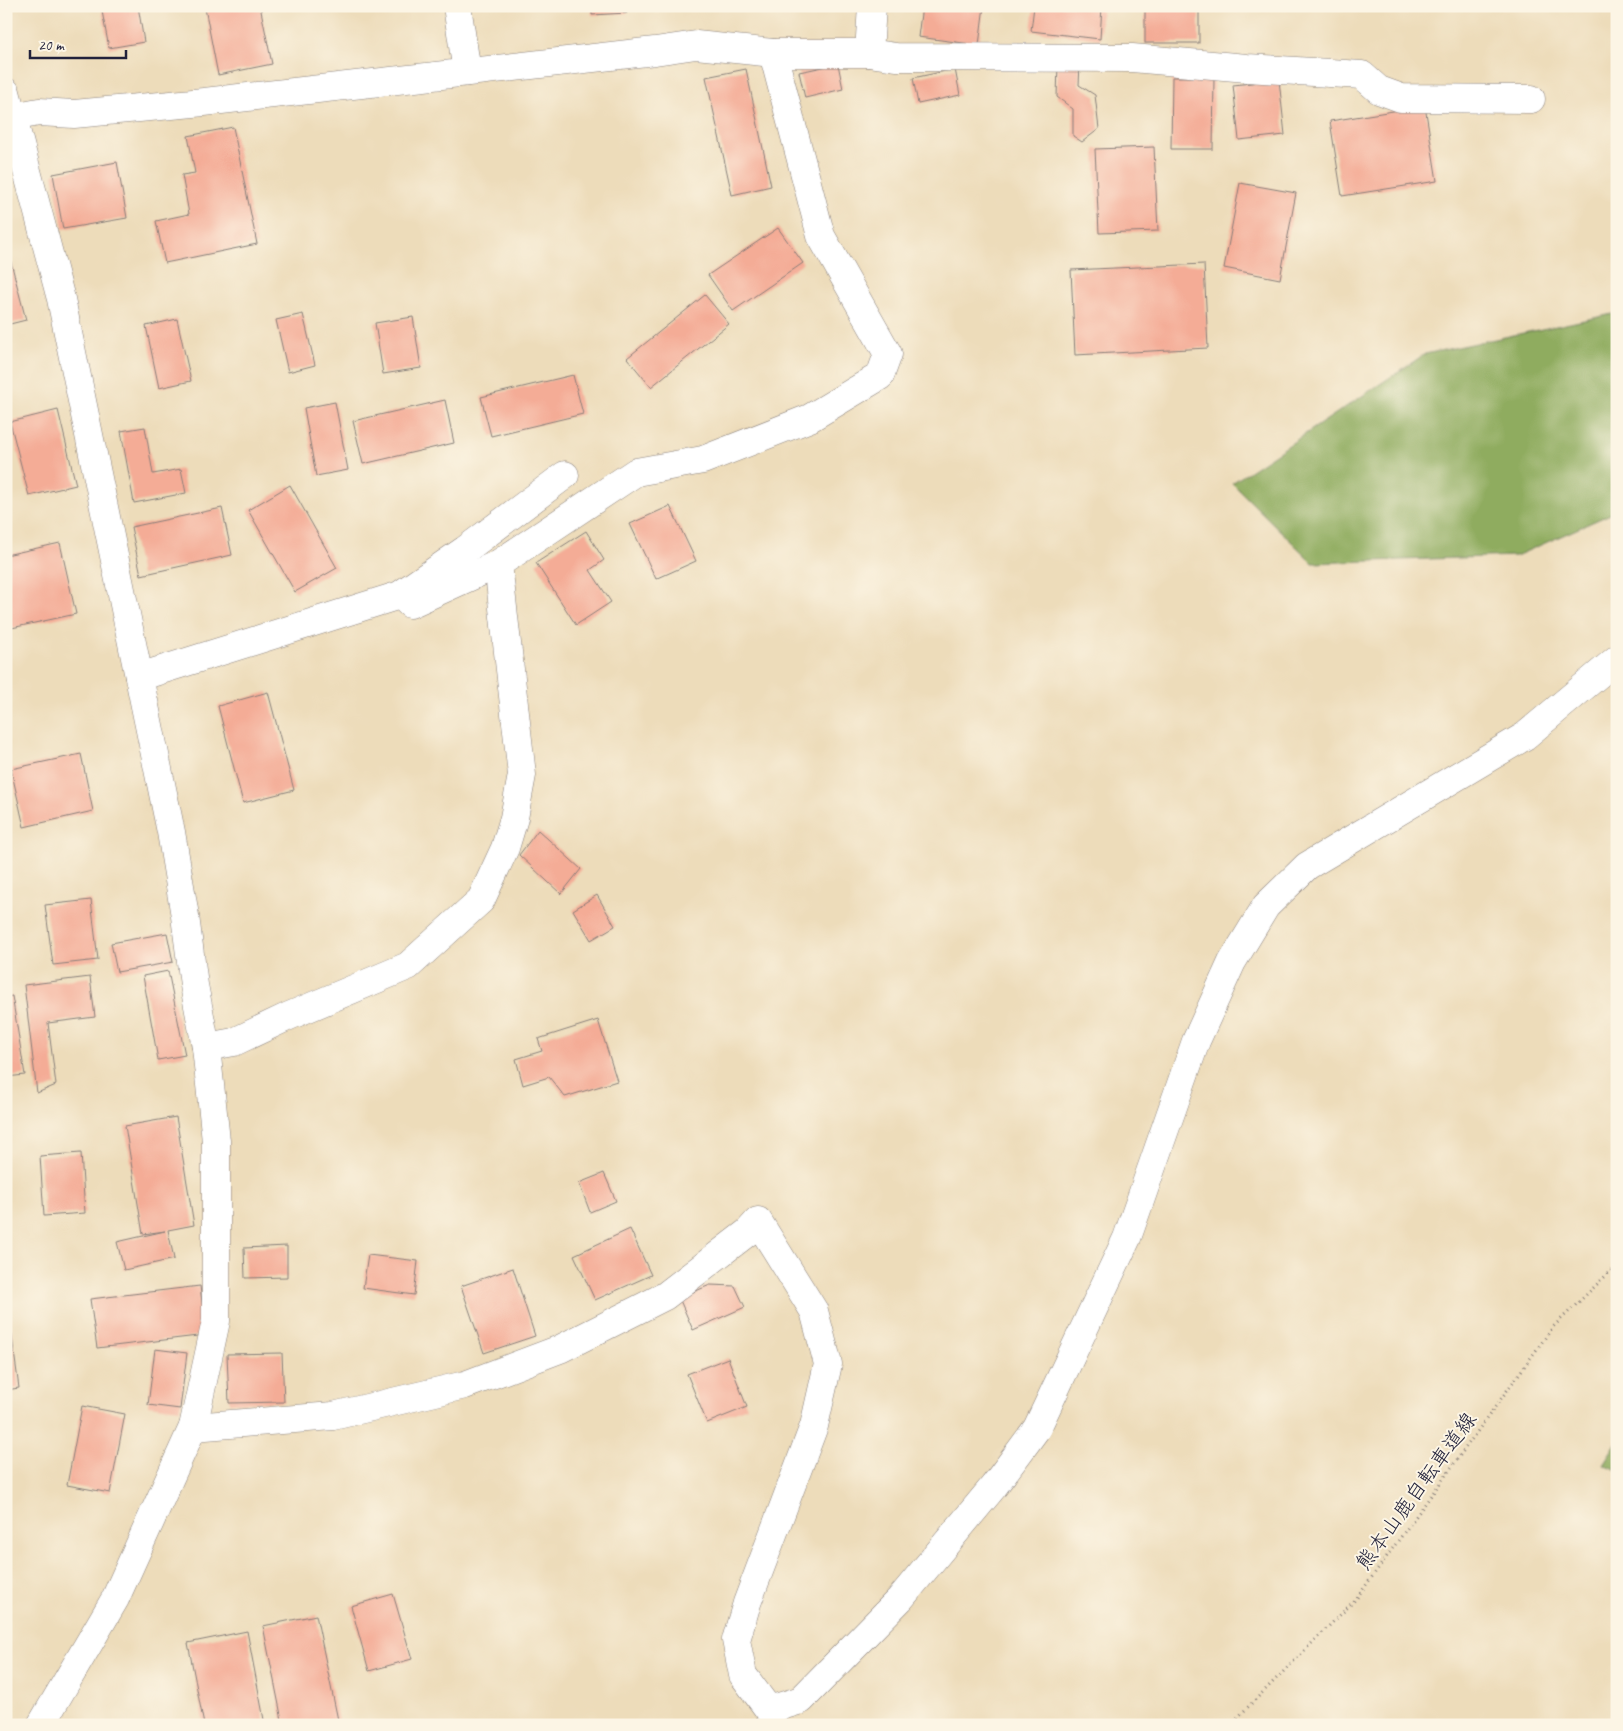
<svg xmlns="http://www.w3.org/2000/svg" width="1623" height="1731" font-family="Caveat,'Klee One',sans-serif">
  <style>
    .forest { fill: #8fac5f; stroke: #58674d }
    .building { fill: #f4ac96 }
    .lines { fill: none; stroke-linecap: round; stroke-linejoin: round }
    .street-casing { stroke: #887f7a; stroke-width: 29 }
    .path { stroke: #887f7a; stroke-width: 3; stroke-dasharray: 1 4; stroke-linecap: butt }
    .street { stroke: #fff; stroke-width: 28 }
    .labels { text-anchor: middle; stroke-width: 4; stroke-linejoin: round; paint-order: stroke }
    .street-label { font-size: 21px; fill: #22223b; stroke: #fcf5e5 }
  </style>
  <rect width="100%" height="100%" fill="#fcf5e5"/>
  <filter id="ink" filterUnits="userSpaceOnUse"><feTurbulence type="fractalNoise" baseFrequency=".02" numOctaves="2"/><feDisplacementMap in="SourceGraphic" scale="10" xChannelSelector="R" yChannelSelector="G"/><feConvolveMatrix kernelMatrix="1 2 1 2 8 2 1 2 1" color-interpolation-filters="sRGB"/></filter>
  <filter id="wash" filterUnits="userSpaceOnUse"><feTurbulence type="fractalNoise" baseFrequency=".0096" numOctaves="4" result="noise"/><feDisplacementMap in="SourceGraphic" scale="20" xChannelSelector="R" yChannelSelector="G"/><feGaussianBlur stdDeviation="1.12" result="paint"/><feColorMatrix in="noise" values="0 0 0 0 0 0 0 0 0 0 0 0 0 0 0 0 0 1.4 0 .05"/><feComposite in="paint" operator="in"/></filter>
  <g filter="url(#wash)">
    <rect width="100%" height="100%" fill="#eddcba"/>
    <g class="forest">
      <polygon points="1617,313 1617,511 1516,556 1313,563 1232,483 1425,354"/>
      <polygon points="1617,1442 1617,1470 1603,1464"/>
    </g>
    <g id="blocks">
      <g class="building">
        <polygon points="101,6 138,6 144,42 109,48"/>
        <polygon points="216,6 260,6 272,64 218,75 205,8"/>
        <polygon points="592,6 626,6 627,13 592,15"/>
        <polygon points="922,6 984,6 979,45 918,37"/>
        <polygon points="1034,6 1102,6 1100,39 1031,31"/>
        <rect x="1145" y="6" width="54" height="37"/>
        <polygon points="1058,63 1080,64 1079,85 1095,95 1099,129 1082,142 1073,136 1073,109 1057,97"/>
        <polygon points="838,64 843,89 805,98 799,72"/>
        <polygon points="746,69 771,186 732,195 706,77"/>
        <polygon points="955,69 960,95 918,104 913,78"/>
        <polygon points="1172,77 1214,77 1213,149 1171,149"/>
        <polygon points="1279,80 1285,135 1239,140 1233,85"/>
        <polygon points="1425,106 1437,181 1342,196 1330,121"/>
        <polygon points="233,127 257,244 165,263 156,221 189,214 182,175 195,173 188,136"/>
        <polygon points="1154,147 1158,231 1099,233 1095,149"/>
        <polygon points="117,162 127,218 63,229 53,174"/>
        <polygon points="1240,183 1296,193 1280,279 1224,268"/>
        <polygon points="778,228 803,263 733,311 708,275"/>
        <polygon points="6,243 26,320 6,325"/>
        <polygon points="1204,264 1208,348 1075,355 1071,270"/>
        <polygon points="705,295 729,324 651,387 627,358"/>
        <polygon points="303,314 315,365 288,372 276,320"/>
        <polygon points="413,317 421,368 383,374 375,323"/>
        <polygon points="177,319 191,381 159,388 146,326"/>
        <polygon points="573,375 583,414 491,436 481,397"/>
        <polygon points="445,400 454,443 363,464 353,421"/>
        <polygon points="335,402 348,470 316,476 304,408"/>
        <polygon points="58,410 76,485 29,496 10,422"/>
        <polygon points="145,427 153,474 181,469 186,493 134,503 121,431"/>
        <polygon points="290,485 337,568 295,592 248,510"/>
        <polygon points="670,506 696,561 656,579 630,524"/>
        <polygon points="222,508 232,555 141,575 131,527"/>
        <polygon points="586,531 604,560 590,570 611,602 576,625 536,563"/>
        <polygon points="60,543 76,614 7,629 6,555"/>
        <polygon points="268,692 294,790 243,803 218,706"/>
        <polygon points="81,754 93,811 24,827 11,769"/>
        <polygon points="538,830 581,869 561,894 519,855"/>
        <polygon points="597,895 615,926 591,940 573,910"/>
        <polygon points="91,900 98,960 53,965 45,905"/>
        <polygon points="167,933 173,962 117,972 111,943"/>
        <polygon points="168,971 185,1055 158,1060 143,976"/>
        <polygon points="90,977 95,1017 48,1023 56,1085 37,1093 24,985"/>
        <polygon points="12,996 25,1075 6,1077 6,997"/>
        <polygon points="598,1020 617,1081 565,1097 549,1077 523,1085 516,1059 542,1051 538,1039"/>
        <polygon points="176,1117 194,1225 168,1230 174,1259 124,1270 117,1242 165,1231 143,1234 125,1126"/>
        <polygon points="81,1153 85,1213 44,1216 40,1156"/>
        <polygon points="604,1173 616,1201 590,1212 579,1183"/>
        <polygon points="630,1229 651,1275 595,1300 574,1255"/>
        <polygon points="287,1246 287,1277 245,1278 244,1248"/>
        <polygon points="368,1255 418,1261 414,1295 363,1288"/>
        <polygon points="513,1268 535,1336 484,1353 461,1286"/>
        <polygon points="710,1285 735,1286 745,1307 693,1330 679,1298"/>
        <polygon points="200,1286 206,1335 97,1348 90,1299"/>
        <polygon points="6,1293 19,1388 6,1390"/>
        <polygon points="155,1349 187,1353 180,1409 148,1405"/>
        <polygon points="282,1353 284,1402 229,1403 227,1354"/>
        <polygon points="728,1358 747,1407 707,1423 687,1374"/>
        <polygon points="82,1406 125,1414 110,1493 67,1485"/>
        <polygon points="393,1594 412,1659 369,1671 351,1606"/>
        <polygon points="316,1615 339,1725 283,1725 263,1626"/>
        <polygon points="247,1631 265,1725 204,1725 188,1643"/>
      </g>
    </g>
  </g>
  <g filter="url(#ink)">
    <use href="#blocks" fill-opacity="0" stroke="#887f7a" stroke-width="1"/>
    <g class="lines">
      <g class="street-casing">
        <g id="street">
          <polyline points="457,6 467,72"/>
          <polyline points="869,53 896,57 1132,58 1247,68 1362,75 1379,90 1401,98 1531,99"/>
          <polyline points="6,92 61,299 171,832 185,916 194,985 206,1047 216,1141 216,1321 193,1427 115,1599 41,1725"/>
          <polyline points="6,118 39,112 74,114 204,102 655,51 696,45 773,53 869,53 872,6"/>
          <polyline points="407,601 410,604 498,564"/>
          <polyline points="139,677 400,595 465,550 565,475"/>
          <polyline points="206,1047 234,1042 289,1016 408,966 481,900 505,848 514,818 522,775 498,564 636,472 703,460 810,418 880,376 888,354 821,236 773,53"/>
          <polyline points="193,1427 333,1416 465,1385 560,1349 665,1296 748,1232 758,1221 814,1311 828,1364 814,1426 747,1603 736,1640 743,1675 769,1710 801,1700 900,1599 994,1486 1037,1428 1127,1238 1196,1041 1232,962 1266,906 1307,866 1525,736 1617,659"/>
        </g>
      </g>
      <polyline class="path" points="1230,1725 1356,1599 1553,1327 1617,1265"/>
      <use href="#street" class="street"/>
    </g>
  </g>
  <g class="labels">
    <g class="street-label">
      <text transform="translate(1416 1491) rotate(-54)" y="7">熊本山鹿自転車道線</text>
    </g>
  </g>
  <rect width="1623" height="1731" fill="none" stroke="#fcf5e5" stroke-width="25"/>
  <path d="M30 50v8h96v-8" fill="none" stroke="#22223b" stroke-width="2.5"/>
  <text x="38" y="50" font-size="15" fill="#22223b" stroke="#fcf5e5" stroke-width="4" paint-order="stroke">20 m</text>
</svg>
